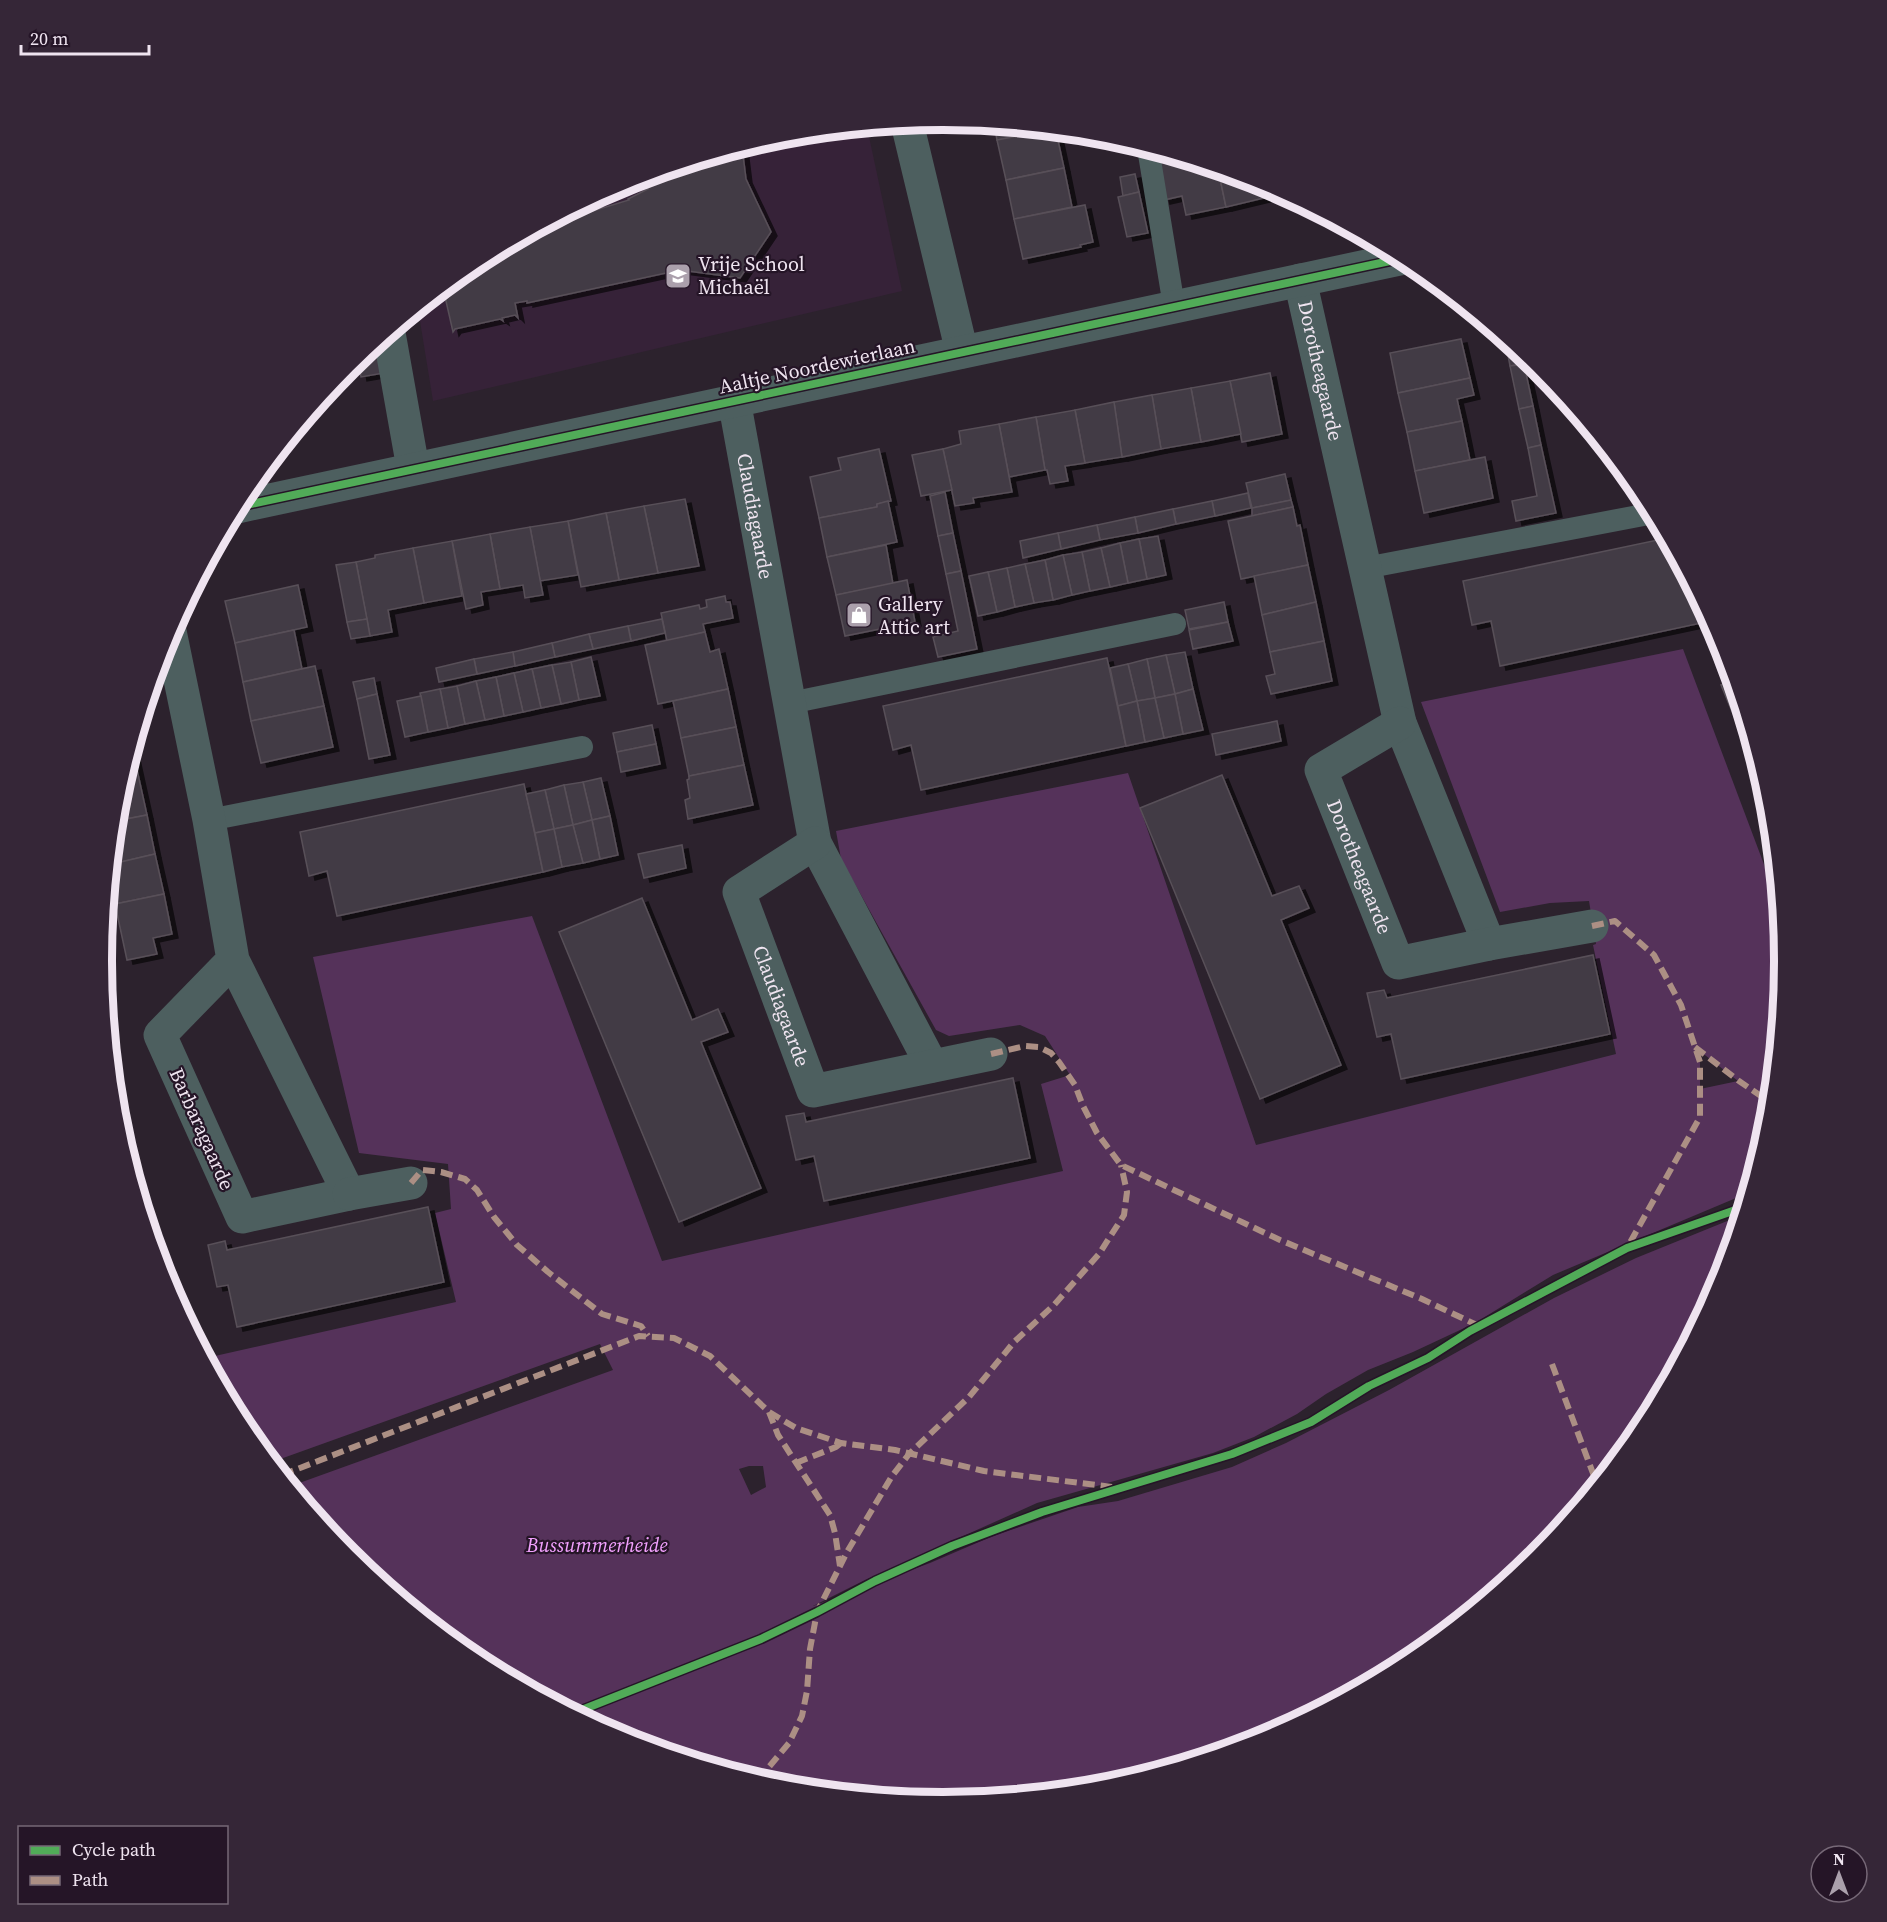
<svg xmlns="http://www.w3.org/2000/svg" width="1887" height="1922" font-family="'Source Serif 4',serif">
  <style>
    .built { fill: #362238 }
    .green { fill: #55325a; fill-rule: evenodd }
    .building { fill: #433b44; stroke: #585059; stroke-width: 1.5; filter: url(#shadow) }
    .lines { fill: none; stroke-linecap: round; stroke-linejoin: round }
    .lane { stroke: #4d5f5f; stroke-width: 22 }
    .street { stroke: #4d5f5f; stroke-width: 33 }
    .quiet { stroke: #ac8f84; stroke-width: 6; stroke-dasharray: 12 6; stroke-linecap: butt }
    .cycleway-casing { stroke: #251527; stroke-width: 11 }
    .cycleway { stroke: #51ab58; stroke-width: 8 }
    .labels { text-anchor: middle; stroke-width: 4.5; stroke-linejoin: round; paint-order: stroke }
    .poi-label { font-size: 20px; fill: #efe4f0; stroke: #251527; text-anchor: start }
    .street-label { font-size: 20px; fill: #efe4f0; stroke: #251527 }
    .park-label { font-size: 20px; font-style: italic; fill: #f2a1fe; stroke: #251527 }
    .rim { fill: none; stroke: #efe4f0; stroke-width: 8 }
  </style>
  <defs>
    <filter id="shadow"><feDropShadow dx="6" dy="4" stdDeviation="0" flood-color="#0009"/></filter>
  </defs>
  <rect width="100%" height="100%" fill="#2c222d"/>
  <polygon class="built" points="867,127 902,291 433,401 418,309 476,261 622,183 780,136"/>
  <path class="green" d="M1683,649l97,258 5,54 -16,164 -21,68 -195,82 -78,48 -62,29 -45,18 -42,24 -29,20 -43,23 -41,16 -176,50 -172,77 -52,26 117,-43 63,-27 85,-29 40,-6 114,-34 54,-24 103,-53 165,-92 82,-40 106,-43 -21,68 -78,146 -105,127 -127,105 -146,78 -158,47 -164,16 -164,-16 -158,-48 -145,-78 -128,-104 -57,-70 322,-116 -13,-26 -328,118 -28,-34 -38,-70 250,-56 -21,-89 16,-4 -3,-45 -89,-11 -46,-196 219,-41 130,345 401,-90 -22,-87 29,-9 -25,-39 -25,-11 -71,11 -13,-6 -95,-171 -5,-28 292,-58 128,372 360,-91 -23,-109 3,-1 -7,-43 -39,2 -50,9 -79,-210zM1696,1048l42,33 -38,8v-27zM749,1466h14l3,21 -15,8 -12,-26z"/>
  <g class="building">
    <polygon points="994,124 1050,130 997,140"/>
    <polygon points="1050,130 1056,131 1064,168 1006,180 997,140"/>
    <polygon points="742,147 746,179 771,232 740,278 680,270 527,303 527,301 515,303 518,318 515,315 502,318 503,321 500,319 455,329 453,332 443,288 476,261 543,226 629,200 628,199 648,189 642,185 649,175"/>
    <polygon points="1161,152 1218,169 1226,207 1186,215 1182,196 1164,200 1154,153"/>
    <polygon points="1064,168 1072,207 1014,219 1006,180"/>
    <polygon points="1218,169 1261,182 1264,198 1226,207"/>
    <polygon points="1135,174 1139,192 1123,196 1120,177"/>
    <polygon points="1261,182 1266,184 1285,194 1264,198"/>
    <polygon points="1139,192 1148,233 1127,237 1118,197"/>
    <polygon points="1085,205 1093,242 1080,245 1081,247 1023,259 1014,219"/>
    <polygon points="1461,339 1470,378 1398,393 1390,353"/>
    <polygon points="1505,339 1526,356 1528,363 1510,366"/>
    <polygon points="378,342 384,373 361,377 358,358"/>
    <polygon points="358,358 360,368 344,371 349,366"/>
    <polygon points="1524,364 1533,406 1519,409 1510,366"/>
    <polygon points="1270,373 1282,434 1242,442 1230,381"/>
    <polygon points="1470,378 1474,395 1457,399 1462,421 1407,432 1398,393"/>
    <polygon points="1230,381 1241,434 1201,442 1191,388"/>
    <polygon points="1191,388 1201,442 1161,449 1152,395"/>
    <polygon points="1152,395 1161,449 1122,457 1114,402"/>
    <polygon points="1114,402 1122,457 1085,463 1075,410"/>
    <polygon points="1533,406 1541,445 1528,448 1519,409"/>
    <polygon points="1075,410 1085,463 1065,466 1068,481 1050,484 1047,470 1045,470 1036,417"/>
    <polygon points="1036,417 1045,470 1009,477 999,424"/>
    <polygon points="1462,421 1470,460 1415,471 1407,432"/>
    <polygon points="999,424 1012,492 973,498 974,503 955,506 943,449 961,444 959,431"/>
    <polygon points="1541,445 1556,513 1516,521 1512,501 1537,496 1528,448"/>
    <polygon points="879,449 891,501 877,504 877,507 819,518 810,477 841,470 838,458"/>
    <polygon points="943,449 952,490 921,496 912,455"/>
    <polygon points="1485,457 1493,498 1424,513 1415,471"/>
    <polygon points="1285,474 1291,500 1252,508 1246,483"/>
    <polygon points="945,492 953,533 938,536 930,496"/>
    <polygon points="1248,493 1251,508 1215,516 1212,501"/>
    <polygon points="685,499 699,566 658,573 644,506"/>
    <polygon points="1291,500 1293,507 1252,516 1252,508"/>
    <polygon points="888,501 897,542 827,557 819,518 877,507 877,504"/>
    <polygon points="1212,501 1215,516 1176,524 1173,509"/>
    <polygon points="644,506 658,573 619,580 606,513"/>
    <polygon points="1293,507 1297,526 1300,525 1308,565 1241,579 1228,521"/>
    <polygon points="1173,509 1176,524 1138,533 1135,517"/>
    <polygon points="606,513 619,580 581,587 568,521"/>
    <polygon points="1135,517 1138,533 1100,540 1097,525"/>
    <polygon points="568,521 578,575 540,581 530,527"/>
    <polygon points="1097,525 1100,540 1061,549 1058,533"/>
    <polygon points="530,527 543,595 525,598 523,585 500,589 490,534"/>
    <polygon points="953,533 961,571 946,574 938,536"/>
    <polygon points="1058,533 1061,549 1023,558 1020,541"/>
    <polygon points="490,534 500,589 481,592 483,605 466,609 452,541"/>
    <polygon points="1158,536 1166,575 1147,579 1139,539"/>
    <polygon points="1667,538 1702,604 1706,622 1500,666 1491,621 1472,625 1463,581"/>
    <polygon points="1139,539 1147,579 1128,583 1120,543"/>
    <polygon points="452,541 462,596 424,603 413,548"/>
    <polygon points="1120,543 1128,583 1110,587 1101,548"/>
    <polygon points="886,545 893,584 836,595 827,557"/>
    <polygon points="413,548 424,603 388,610 392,632 370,636 356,562 375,558 375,555"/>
    <polygon points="1101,548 1110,587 1090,591 1082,552"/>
    <polygon points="1082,552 1090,591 1072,595 1063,555"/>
    <polygon points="1063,555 1072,595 1053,600 1045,560"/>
    <polygon points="1045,560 1053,600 1034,603 1025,564"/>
    <polygon points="356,562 367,619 347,622 336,565"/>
    <polygon points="1025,564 1034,603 1015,607 1007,568"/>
    <polygon points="1308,565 1316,602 1262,615 1254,576"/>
    <polygon points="1007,568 1015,607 997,612 988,572"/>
    <polygon points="961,571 977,649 938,657 933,637 958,631 946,574"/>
    <polygon points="988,572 997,612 978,616 969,576"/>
    <polygon points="907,580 915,622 845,636 836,595"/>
    <polygon points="298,585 307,627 235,643 225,601"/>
    <polygon points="725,596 726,602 730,602 733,618 703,624 705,632 667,641 661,613 699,605 700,609 707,607 706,600"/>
    <polygon points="1224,602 1228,622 1189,629 1185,610"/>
    <polygon points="1316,602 1324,641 1270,652 1262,615"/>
    <polygon points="367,619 370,636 351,639 347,622"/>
    <polygon points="662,619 665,633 631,641 628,626"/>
    <polygon points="1228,622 1233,641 1193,649 1189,630"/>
    <polygon points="628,626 631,641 593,649 589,634"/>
    <polygon points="294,630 302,669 243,682 235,643"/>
    <polygon points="705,632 710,652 719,649 728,689 658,704 645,645"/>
    <polygon points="589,634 593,649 555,657 552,643"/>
    <polygon points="1324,641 1332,681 1271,694 1266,676 1275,674 1270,652"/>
    <polygon points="552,643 555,657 515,666 513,652"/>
    <polygon points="513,652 515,666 477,674 474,659"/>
    <polygon points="1185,652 1193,689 1175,694 1166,655"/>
    <polygon points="1166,655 1175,694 1155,698 1147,659"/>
    <polygon points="591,657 600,696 579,700 571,662"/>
    <polygon points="1107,658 1126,746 921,790 911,745 893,750 883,706"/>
    <polygon points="474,659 477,674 439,682 436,668"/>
    <polygon points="1147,659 1155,698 1137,701 1128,664"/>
    <polygon points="571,662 579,700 561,704 552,665"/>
    <polygon points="1128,664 1137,701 1118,706 1110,668"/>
    <polygon points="552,665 561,704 541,708 532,669"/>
    <polygon points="315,666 324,706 251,721 243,682"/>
    <polygon points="532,669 541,708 523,712 514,673"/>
    <polygon points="514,673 523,712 504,716 496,677"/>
    <polygon points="496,677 504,716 485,720 476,681"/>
    <polygon points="374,678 377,694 357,699 353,682"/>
    <polygon points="1733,680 1769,797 1769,801 1721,685"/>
    <polygon points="476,681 485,720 465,724 457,686"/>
    <polygon points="457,686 465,724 448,728 440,689"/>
    <polygon points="440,689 448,728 428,732 420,693"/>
    <polygon points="728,689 736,727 681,738 673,701"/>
    <polygon points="1193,689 1203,730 1183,734 1175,694"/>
    <polygon points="377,694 390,755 369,759 357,699"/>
    <polygon points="1175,694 1183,734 1164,738 1155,698"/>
    <polygon points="421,696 428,732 405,737 397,701"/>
    <polygon points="1155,698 1164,738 1145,742 1137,701"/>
    <polygon points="1137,701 1145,742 1126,746 1118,706"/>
    <polygon points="324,706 333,747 261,763 251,721"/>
    <polygon points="1277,721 1281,741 1216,755 1212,734"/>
    <polygon points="652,725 656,744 617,752 613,733"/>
    <polygon points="736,727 744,765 689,776 681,738"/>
    <polygon points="656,744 660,764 621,772 617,752"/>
    <polygon points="134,756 147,815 116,821 118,796 130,757"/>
    <polygon points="744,765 753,805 688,819 685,800 690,798 687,780 689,779 689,776"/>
    <polygon points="1222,775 1272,896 1299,886 1309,908 1281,920 1341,1065 1260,1099 1140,808"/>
    <polygon points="601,778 610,816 592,820 583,782"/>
    <polygon points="583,782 592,820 573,825 564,785"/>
    <polygon points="524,784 543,872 337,916 327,871 309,876 300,832"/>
    <polygon points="564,785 573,825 554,829 545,790"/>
    <polygon points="545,790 554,829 535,833 526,794"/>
    <polygon points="147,815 155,854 112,864 116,821"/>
    <polygon points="610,816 618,855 600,859 592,820"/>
    <polygon points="592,820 600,859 583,863 573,825"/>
    <polygon points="573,825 583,863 562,867 554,829"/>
    <polygon points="554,829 562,867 543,872 535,833"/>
    <polygon points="682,845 686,868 644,878 638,854"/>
    <polygon points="155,854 164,894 115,904 110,880 112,864"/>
    <polygon points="164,894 172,934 153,938 157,954 127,960 115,904"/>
    <polygon points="642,898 692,1020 718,1009 728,1032 701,1042 761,1188 679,1222 559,932"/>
    <polygon points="1593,955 1610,1034 1401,1079 1391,1034 1377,1037 1367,993 1384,990 1387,998"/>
    <polygon points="1013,1078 1030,1158 824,1201 814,1156 796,1160 786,1116 804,1113 806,1122"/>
    <polygon points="428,1207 444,1282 237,1327 228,1285 217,1287 208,1245 225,1241 227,1250"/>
    <polygon points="153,1241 181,1310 166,1283"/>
  </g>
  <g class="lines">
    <g class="lane">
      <polyline points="1148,148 1174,306"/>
      <polyline points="1365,568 1654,513"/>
      <polyline points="790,703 1175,624"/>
      <polyline points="209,820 582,747"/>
    </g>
    <g class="street">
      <polyline points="907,123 962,352"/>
      <path id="s1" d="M1300,280l100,443 89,221"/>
      <polyline points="389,333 413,468"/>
      <path id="s2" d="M734,400l81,443 117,223"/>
      <polyline points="237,507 1404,258"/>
      <polyline points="170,631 209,820 233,960 349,1194 242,1217 160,1035 233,960"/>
      <path id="s3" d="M1400,723l-79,47 77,193 91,-19 103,-18"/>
      <path id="s4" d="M815,843l-76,49 74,199 178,-37"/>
      <polyline points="349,1194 411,1183"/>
    </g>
    <g class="quiet">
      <polyline points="1592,926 1615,921 1654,955 1681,1005 1700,1062 1700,1117 1627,1248"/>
      <polyline points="1695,1047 1739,1081 1771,1103"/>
      <polyline points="991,1054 1025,1046 1039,1047 1051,1053 1059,1062 1075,1085 1083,1106 1097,1133 1121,1165 1280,1240 1422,1299 1479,1326"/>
      <polyline points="411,1183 422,1170 441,1172 465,1179 477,1190 494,1217 517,1245 548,1272 602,1314 641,1326 648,1336"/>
      <polyline points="1552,1364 1594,1476 1599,1482"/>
      <polyline points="769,1412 778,1435 830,1515 835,1533 840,1566"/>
      <polyline points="796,1463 836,1447 841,1443"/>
      <polyline points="282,1475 639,1336 674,1338 710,1356 769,1412 796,1428 841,1443 895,1450 984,1471 1112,1487"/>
      <polyline points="758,1780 789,1743 802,1716 807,1691 810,1649 817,1612 847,1552 892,1476 909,1454 969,1397 1014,1342 1054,1305 1099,1254 1124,1215 1127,1192 1121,1165"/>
    </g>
    <g class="cycleway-casing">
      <g id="cycleway">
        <polyline points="237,507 1404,258"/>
        <polyline points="574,1713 761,1639 817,1612 875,1581 952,1546 1042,1512 1232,1454 1311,1422 1369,1386 1428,1358 1470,1331 1627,1248 1744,1207"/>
      </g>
    </g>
    <use href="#cycleway" class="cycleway"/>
  </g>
  <defs>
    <g id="school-square" transform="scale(1.35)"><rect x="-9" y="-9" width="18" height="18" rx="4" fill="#aba0ac" stroke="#251527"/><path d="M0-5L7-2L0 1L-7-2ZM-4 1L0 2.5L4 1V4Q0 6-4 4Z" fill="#fff"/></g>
    <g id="shop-square" transform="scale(1.35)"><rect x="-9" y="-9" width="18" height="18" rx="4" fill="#aba0ac" stroke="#251527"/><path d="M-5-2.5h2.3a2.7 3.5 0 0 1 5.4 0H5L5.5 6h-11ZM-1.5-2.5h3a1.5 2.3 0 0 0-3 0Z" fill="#fff"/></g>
  </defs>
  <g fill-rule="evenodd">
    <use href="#school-square" x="678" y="276"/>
    <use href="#shop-square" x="859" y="615"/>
  </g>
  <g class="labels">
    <g class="poi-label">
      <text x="698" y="271">Vrije School<tspan x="698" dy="23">Michaël</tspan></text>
      <text x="878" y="611">Gallery<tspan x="878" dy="23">Attic art</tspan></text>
    </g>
    <g class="street-label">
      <text transform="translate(817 366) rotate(-12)" y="7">Aaltje Noordewierlaan</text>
      <text dy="7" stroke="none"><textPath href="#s1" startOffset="93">Dorotheagaarde</textPath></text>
      <text dy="7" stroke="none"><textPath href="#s2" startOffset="118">Claudiagaarde</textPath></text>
      <text dy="7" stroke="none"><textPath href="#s3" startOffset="196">Dorotheagaarde</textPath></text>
      <text dy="7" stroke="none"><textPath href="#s4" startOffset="212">Claudiagaarde</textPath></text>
      <text transform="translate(202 1129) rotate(66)" y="7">Barbaragaarde</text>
    </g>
    <g class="park-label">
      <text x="597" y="1552">Bussummerheide</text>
    </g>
  </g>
  <path d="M0 0H1887V1922H0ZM112 961a831 831 0 1 1 1662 0a831 831 0 1 1-1662 0Z" fill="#352637" fill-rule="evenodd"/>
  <path class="rim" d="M112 961a831 831 0 1 1 1662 0a831 831 0 1 1-1662 0Z"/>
  <rect x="18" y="1826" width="210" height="78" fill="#251527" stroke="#766877" stroke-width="1.5"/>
  <rect x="30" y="1846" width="30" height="9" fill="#51ab58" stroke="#766877" stroke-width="1.5"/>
  <text x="72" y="1856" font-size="18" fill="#efe4f0">Cycle path</text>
  <rect x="30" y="1876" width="30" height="9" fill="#ac8f84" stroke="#766877" stroke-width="1.5"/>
  <text x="72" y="1886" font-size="18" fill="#efe4f0">Path</text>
  <g transform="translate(1839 1874)"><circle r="28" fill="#251527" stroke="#766877" stroke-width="1.5"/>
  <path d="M0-4.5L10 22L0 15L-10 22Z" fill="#aba0ac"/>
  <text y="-9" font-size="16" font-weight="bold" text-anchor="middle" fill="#efe4f0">N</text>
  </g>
  <path d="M21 45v9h128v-9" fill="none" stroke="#efe4f0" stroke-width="3"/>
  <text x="30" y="45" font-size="18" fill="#efe4f0" stroke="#251527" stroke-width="4.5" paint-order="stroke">20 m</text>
</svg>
